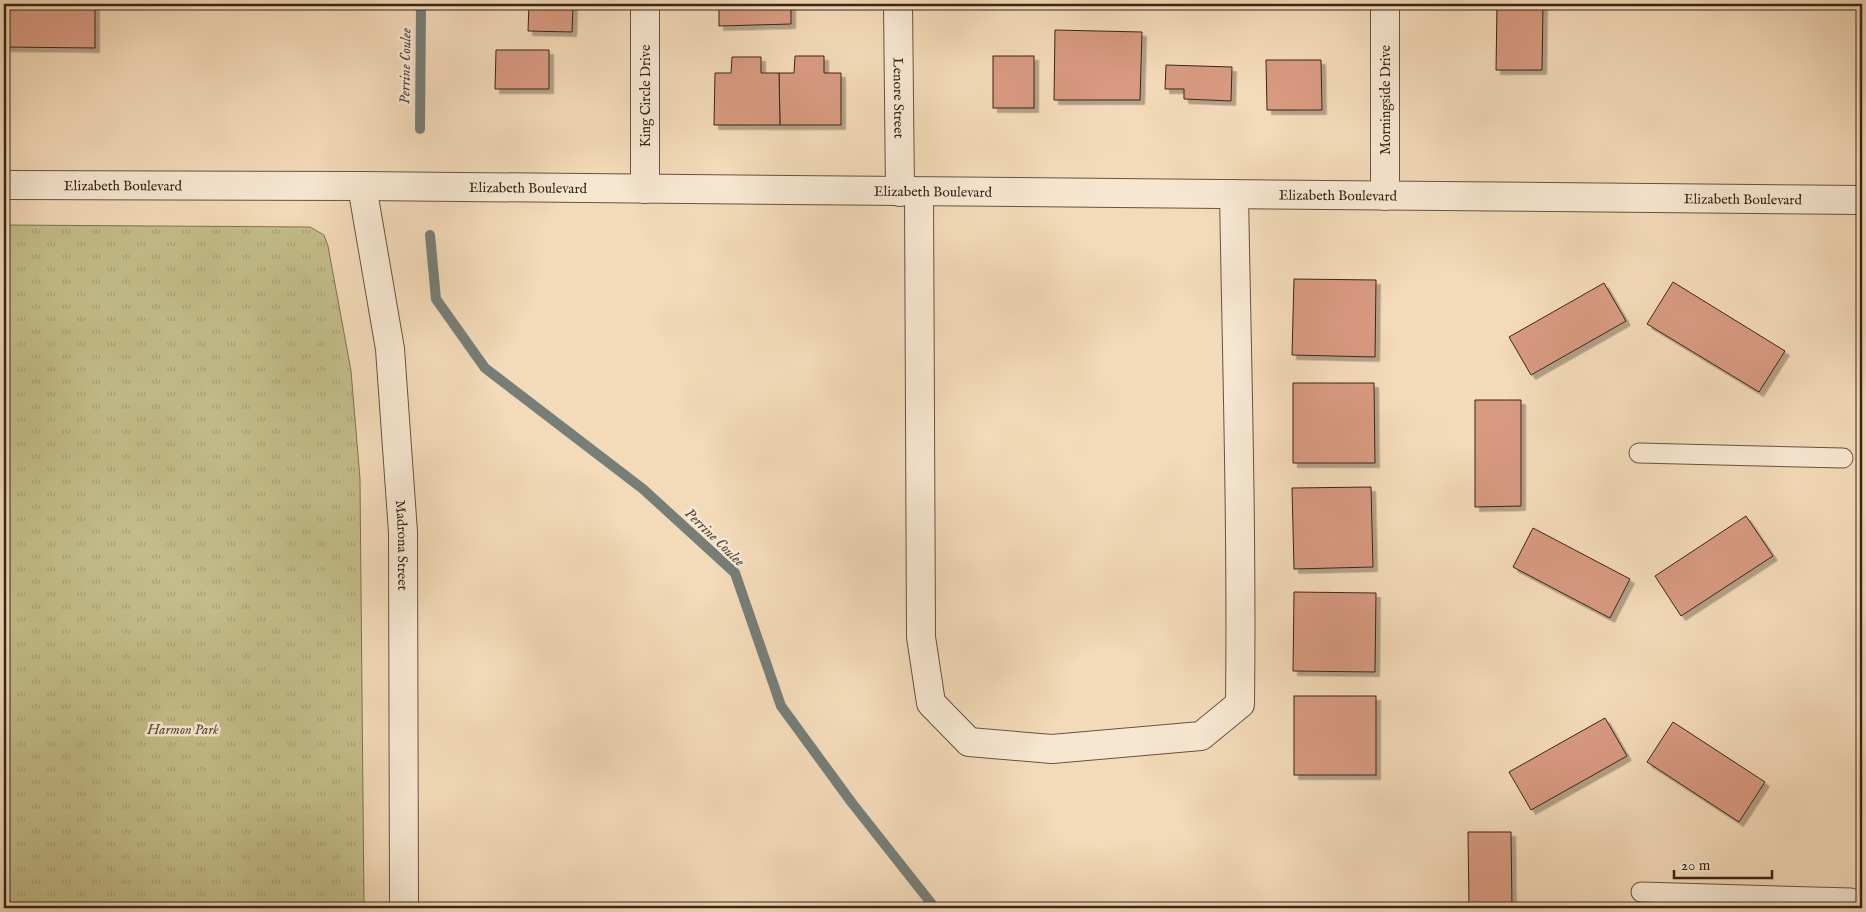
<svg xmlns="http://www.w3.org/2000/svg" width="1866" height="912" font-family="'IM FELL English',serif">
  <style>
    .park { fill: url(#park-tufts); stroke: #7e7150 }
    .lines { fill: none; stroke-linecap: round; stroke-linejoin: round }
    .stream { stroke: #767e77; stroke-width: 10 }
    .building { fill: #d89a81; stroke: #392518; filter: url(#shadow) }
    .service-casing { stroke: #685240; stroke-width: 21 }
    .minor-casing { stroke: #685240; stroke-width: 30 }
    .tertiary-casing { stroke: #685240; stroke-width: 30 }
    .service { stroke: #f7e7d1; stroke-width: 19 }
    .minor { stroke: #f7e7d1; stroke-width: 28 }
    .tertiary { stroke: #f7e7d1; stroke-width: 28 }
    .labels { text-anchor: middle; stroke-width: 5; stroke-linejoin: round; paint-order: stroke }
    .street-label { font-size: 14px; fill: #392518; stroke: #f7e7d1 }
    .park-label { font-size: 14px; font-style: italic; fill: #5c4b34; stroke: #f7e7d1 }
    .water-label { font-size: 15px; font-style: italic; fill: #524a40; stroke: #f7e7d1 }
  </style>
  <defs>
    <pattern id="park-tufts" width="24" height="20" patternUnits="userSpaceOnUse" patternTransform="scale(1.25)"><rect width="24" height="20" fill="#c3bd89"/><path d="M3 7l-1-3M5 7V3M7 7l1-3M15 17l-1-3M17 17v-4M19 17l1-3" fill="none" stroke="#a8a276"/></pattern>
    <filter id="shadow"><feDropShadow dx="4.5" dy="4.5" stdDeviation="0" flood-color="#0004"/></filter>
  </defs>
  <rect width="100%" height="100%" fill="#f3dab8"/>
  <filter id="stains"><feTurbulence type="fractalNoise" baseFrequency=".004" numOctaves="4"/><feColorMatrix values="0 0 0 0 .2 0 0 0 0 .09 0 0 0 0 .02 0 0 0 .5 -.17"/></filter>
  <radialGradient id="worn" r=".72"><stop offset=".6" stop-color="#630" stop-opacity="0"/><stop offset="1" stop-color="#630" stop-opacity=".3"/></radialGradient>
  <polygon class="park" points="4,225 310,227 324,235 328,246 351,371 360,479 364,908 4,908"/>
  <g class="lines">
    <g class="stream">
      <polyline points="420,129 421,4"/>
      <polyline points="430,235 436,299 485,368 643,489 735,573 781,706 852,803 935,908"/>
    </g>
  </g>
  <g class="building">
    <polygon points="4,4 95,4 95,48 4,47"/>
    <polygon points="529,4 573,4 572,32 528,31"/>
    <polygon points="719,4 813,4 791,5 791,24 719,26"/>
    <polygon points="1497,4 1543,4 1542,70 1496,70"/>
    <polygon points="1055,30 1142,32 1140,100 1054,100"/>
    <polygon points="496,50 549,50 549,89 495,89"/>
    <polygon points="795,56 824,56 824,73 841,73 841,125 780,125 779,73 794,73"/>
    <rect x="993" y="56" width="41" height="52"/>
    <polygon points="732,57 761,57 761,73 779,73 780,125 714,125 715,73 731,73"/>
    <polygon points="1266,60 1321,60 1322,110 1267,110"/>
    <polygon points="1166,65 1232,67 1231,101 1184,99 1184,89 1165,89"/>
    <polygon points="1294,279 1376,280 1375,357 1292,355"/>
    <polygon points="1673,282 1785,351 1759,392 1647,324"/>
    <polygon points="1604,283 1626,321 1531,375 1509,337"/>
    <polygon points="1293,383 1374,383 1375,463 1293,463"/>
    <polygon points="1475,400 1521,400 1521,506 1475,507"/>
    <polygon points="1371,487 1373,567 1294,569 1292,488"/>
    <polygon points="1746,516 1773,556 1681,616 1655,576"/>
    <polygon points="1533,528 1630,579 1610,618 1513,567"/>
    <polygon points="1294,592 1376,593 1375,672 1293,671"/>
    <rect x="1294" y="696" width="82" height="79"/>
    <polygon points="1605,718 1627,756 1531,810 1509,772"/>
    <polygon points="1673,722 1765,782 1739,822 1647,762"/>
    <polygon points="1468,832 1511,832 1512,908 1469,908"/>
  </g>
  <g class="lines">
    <g class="service-casing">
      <g id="service">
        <polyline points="1639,453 1843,458"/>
        <polyline points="1641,892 1851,898"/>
      </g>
    </g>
    <g class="minor-casing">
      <g id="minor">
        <polyline points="645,4 645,189"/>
        <path id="s1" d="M898,4l2,188"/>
        <path d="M919,192l2,445 10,66 38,39 83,7 149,-13 39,-32c2,-170 -3,-340 -6,-510"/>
      </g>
    </g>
    <g class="tertiary-casing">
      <g id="tertiary">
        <path id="s2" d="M4,185l358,1 1500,14"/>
        <path id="s3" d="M362,186l28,163 13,183 1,376"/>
        <polyline points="1385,196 1385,4"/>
      </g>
    </g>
    <use href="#service" class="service"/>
    <use href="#minor" class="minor"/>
    <use href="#tertiary" class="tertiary"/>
  </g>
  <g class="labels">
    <g class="street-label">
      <text transform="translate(645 96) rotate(-90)" y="5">King Circle Drive</text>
      <text dy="5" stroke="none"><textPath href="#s1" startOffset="94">Lenore Street</textPath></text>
      <text transform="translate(1385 100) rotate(-90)" y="5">Morningside Drive</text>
      <text dy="5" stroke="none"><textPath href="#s2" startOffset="119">Elizabeth Boulevard</textPath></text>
      <text dy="5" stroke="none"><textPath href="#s2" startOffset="524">Elizabeth Boulevard</textPath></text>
      <text dy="5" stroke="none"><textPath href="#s2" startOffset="929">Elizabeth Boulevard</textPath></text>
      <text dy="5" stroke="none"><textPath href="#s2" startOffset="1334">Elizabeth Boulevard</textPath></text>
      <text dy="5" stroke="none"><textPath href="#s2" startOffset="1739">Elizabeth Boulevard</textPath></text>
      <text dy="5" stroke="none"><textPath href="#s3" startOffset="362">Madrona Street</textPath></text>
    </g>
    <g class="park-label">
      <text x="183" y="734">Harmon Park</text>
    </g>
    <g class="water-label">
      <text transform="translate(405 66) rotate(-89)" y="5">Perrine Coulee</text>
      <text transform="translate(715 537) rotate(44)" y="5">Perrine Coulee</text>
    </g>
  </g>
  <rect width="1866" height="912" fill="none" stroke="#f3dab8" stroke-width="20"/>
  <rect x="5" y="5" width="1856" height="902" fill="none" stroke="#392518" stroke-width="2.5"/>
  <rect x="10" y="10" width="1846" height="892" fill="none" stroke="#392518"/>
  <path d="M1674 870v8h98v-8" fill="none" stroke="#392518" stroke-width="2.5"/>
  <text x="1681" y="870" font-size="15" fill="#392518" stroke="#f7e7d1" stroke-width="4" paint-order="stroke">20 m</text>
  <rect width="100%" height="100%" filter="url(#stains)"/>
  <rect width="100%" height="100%" fill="url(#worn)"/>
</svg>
